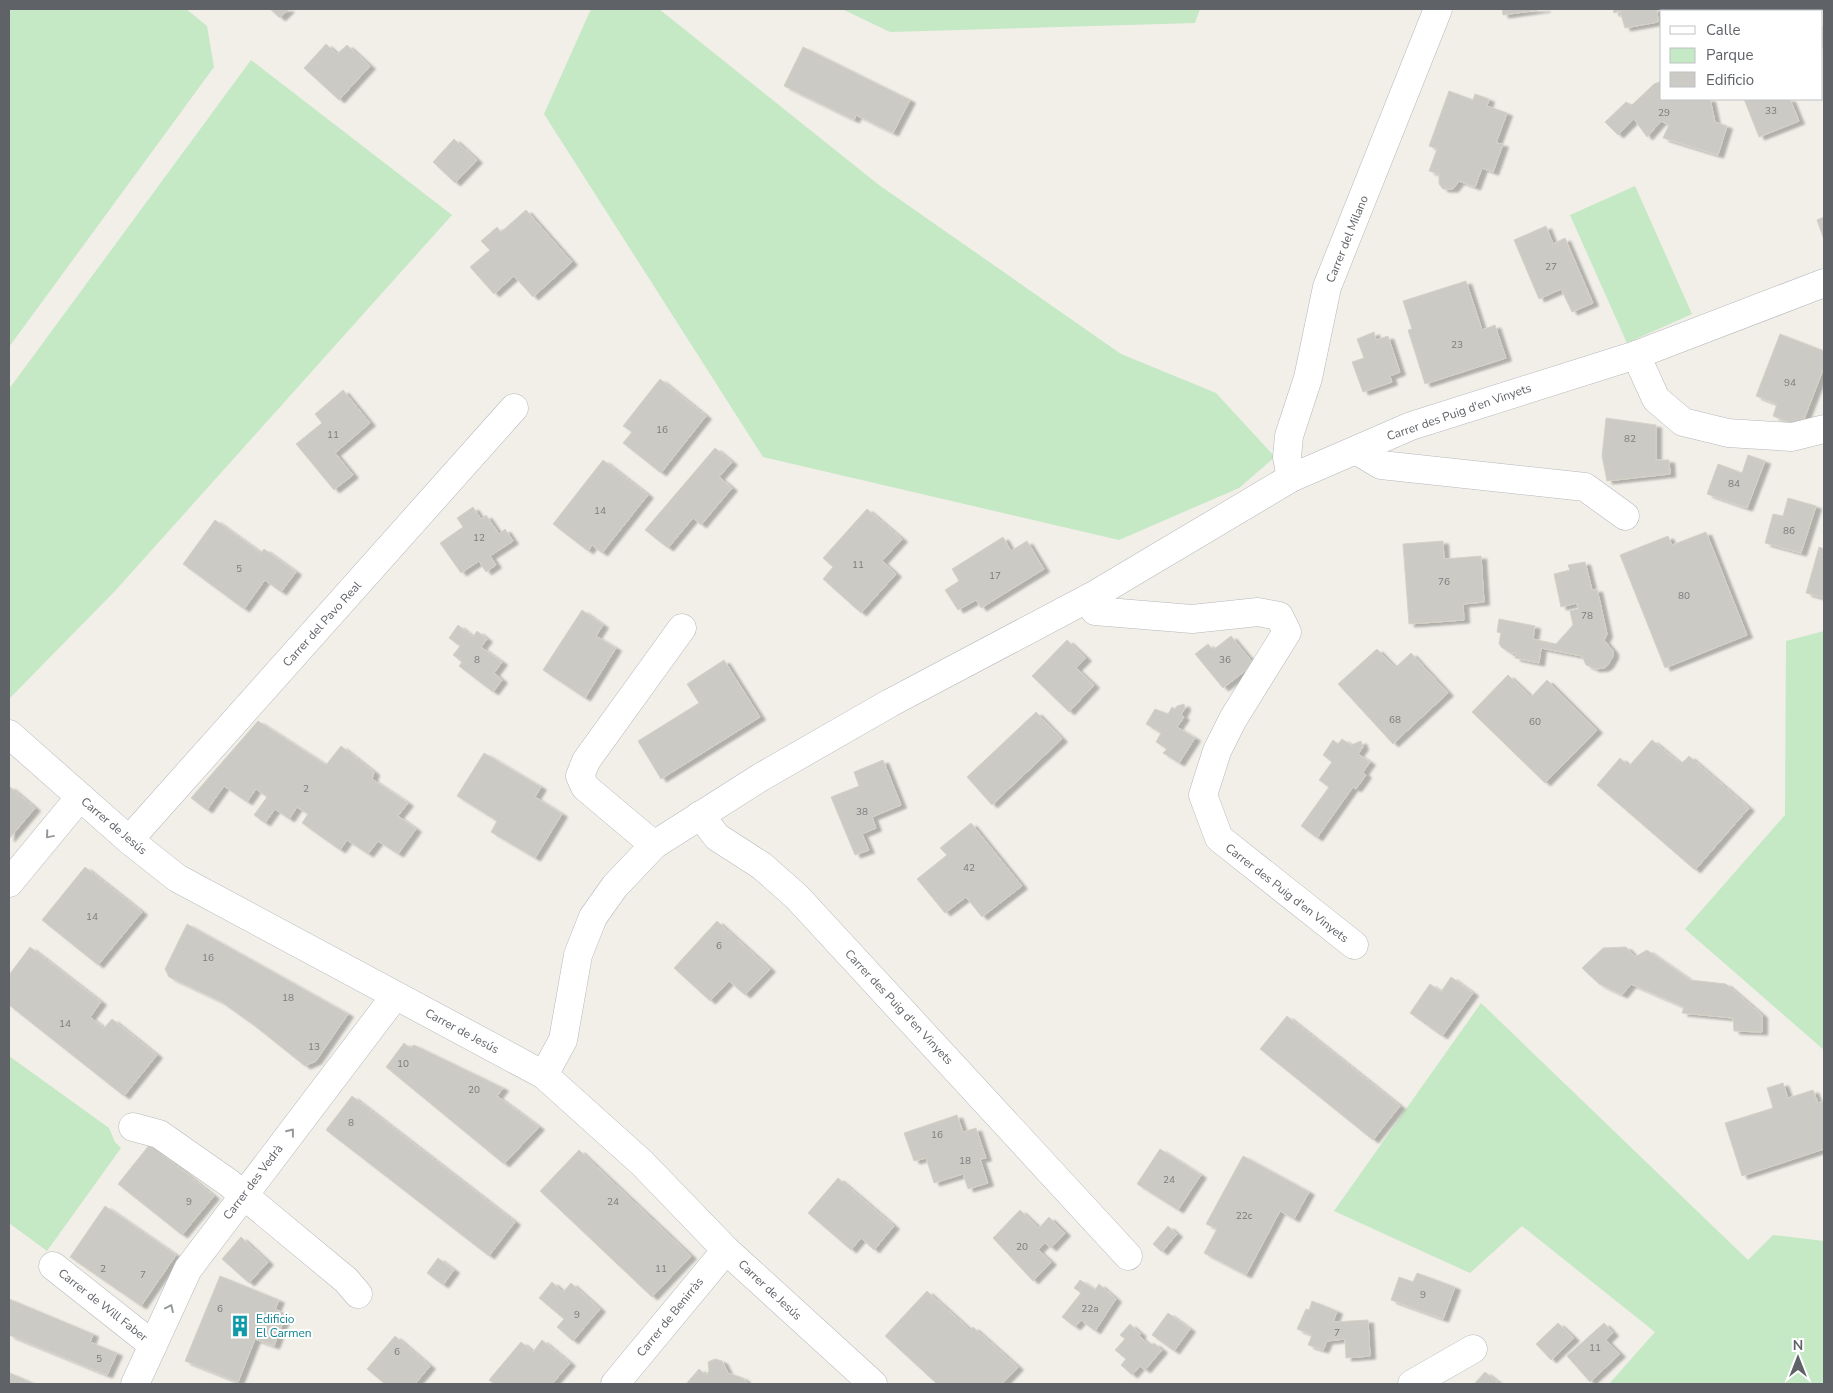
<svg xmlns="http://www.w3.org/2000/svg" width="1833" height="1393" font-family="'Nunito Sans',sans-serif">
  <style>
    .green { fill: #c5e8c5 }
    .building { fill: #cccac5; stroke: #d6d1c6; filter: url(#shadow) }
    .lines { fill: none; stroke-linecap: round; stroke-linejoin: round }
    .minor-casing { stroke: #b5b8bc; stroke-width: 29 }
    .minor { stroke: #fff; stroke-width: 28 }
    .oneway { stroke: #979a9d }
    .labels { text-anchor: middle; stroke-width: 4; stroke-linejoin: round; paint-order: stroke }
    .number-label { font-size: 10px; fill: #7a7d7f }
    .street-label { font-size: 12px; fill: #5f6368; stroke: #fff }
    .culture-label { font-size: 12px; fill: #0d838f; stroke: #fff; text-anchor: start }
  </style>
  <defs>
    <filter id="shadow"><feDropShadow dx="5.5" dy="3" stdDeviation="1" flood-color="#0004"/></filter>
  </defs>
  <rect width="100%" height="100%" fill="#f1efe8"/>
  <g class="green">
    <polygon points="9,9 186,9 207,26 214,67 9,347"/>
    <polygon points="591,9 659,9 879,185 1121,354 1216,393 1275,457 1239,488 1119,540 763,457 544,114"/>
    <polygon points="842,9 1200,9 1195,23 890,32"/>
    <polygon points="251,60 452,215 115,591 9,699 9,389"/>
    <polygon points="1635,186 1692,314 1627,343 1570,215"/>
    <polygon points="1824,631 1824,1050 1685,929 1785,815 1786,641"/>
    <polygon points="1481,1003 1748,1260 1773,1235 1824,1241 1824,1384 1609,1384 1655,1332 1522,1226 1470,1273 1334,1211"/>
    <polygon points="9,1056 109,1128 115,1142 121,1148 47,1251 9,1223"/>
  </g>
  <g class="building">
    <polygon points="270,9 289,9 280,18"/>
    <polygon points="1502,9 1545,9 1503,15"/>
    <polygon points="1613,9 1657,9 1658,22 1625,28 1620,11 1614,13"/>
    <polygon points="1824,26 1824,51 1822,45 1822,27"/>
    <polygon points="326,44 337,54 347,45 370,66 339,100 304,68"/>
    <polygon points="803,47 910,100 893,133 856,115 854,120 784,86"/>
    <polygon points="1662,81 1662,99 1710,99 1715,122 1727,126 1718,155 1663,138 1669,125 1661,121 1647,137 1634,119 1618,135 1605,122 1626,102 1632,105 1654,84"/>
    <polygon points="1449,91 1473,100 1475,94 1489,99 1487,106 1507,113 1496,143 1503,144 1493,172 1482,168 1475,187 1459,181 1453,189 1443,189 1439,184 1439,174 1429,171 1437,149 1429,146"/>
    <polygon points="1744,99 1790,99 1799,121 1759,137"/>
    <polygon points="454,139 477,160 455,183 433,162"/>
    <polygon points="526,210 572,262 533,297 514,276 494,294 470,267 490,250 481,241 497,227 501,232"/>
    <polygon points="1824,217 1824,240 1817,220"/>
    <polygon points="1546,226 1553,244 1565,238 1593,303 1572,312 1561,289 1539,299 1514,240"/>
    <polygon points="1466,281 1482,330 1495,325 1506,358 1425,384 1408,330 1412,329 1403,301"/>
    <polygon points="1374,332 1376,340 1388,336 1400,372 1390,376 1392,382 1363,392 1352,362 1364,358 1357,339"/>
    <polygon points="1780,334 1824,351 1824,367 1801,427 1773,416 1777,404 1756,396"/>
    <polygon points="660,379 706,416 661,473 623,443 632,432 623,426"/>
    <polygon points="343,390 370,423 335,453 353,475 334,490 296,444 322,423 315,414"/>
    <polygon points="1606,418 1656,425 1656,460 1669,460 1670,474 1607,481 1602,456"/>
    <polygon points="715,448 732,462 719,477 732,488 701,525 693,518 668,548 645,530"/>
    <polygon points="1748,455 1765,461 1747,508 1707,494 1718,464 1742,473"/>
    <polygon points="603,460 648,495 602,553 592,545 588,551 553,524"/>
    <polygon points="1788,498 1816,506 1801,553 1765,543 1773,514 1783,516"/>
    <polygon points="473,507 481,519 486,515 499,534 505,529 513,541 490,556 496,565 486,572 479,561 461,573 440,543 463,527 457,518"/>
    <polygon points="867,509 902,539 882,561 896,574 861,613 823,579 833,567 823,558"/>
    <polygon points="215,520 261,553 264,549 296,572 281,592 265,580 244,609 183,564"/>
    <polygon points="1706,532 1747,635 1665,668 1620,555 1668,536 1672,545"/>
    <polygon points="1003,537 1011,551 1027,541 1044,569 981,608 976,600 958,610 945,590 959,581 952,569"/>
    <polygon points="1443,541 1444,559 1481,556 1484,602 1463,604 1464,620 1409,624 1403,544"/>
    <polygon points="1819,547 1824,549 1824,598 1806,593"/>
    <polygon points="1585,562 1592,590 1597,589 1607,634 1604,640 1613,651 1613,656 1608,665 1604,668 1595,669 1586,665 1582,656 1541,648 1539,663 1515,658 1516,653 1510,653 1501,647 1499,643 1501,633 1497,632 1499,619 1535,626 1533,639 1556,644 1573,625 1570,611 1578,609 1577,603 1561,607 1554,574 1570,570 1568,565"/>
    <polygon points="582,610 603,625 596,636 616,648 585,698 543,670"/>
    <polygon points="458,625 473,637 477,631 487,639 481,647 502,662 494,673 502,680 493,692 459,666 462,662 453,655 460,646 449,638"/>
    <polygon points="1231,636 1254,664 1223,688 1195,654 1208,644 1213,650"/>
    <polygon points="1067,640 1086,658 1076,668 1094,685 1069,712 1032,676"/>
    <polygon points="1377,649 1395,668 1411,653 1448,693 1393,744 1338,684"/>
    <polygon points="724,660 760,717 661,779 638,741 699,703 687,684"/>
    <polygon points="1508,675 1531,697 1547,680 1597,730 1545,783 1472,712"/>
    <polygon points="1184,704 1185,708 1181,715 1184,717 1177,727 1195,738 1179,763 1163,753 1167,749 1156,742 1161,733 1146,724 1155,709 1168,714 1172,707 1175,709 1177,706"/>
    <polygon points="1036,712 1062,739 992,805 967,777"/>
    <polygon points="258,721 326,765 341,746 374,772 372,779 408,803 398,816 416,829 398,854 378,841 368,854 347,840 340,850 302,823 308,814 297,807 289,819 275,809 265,823 254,815 267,797 256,789 247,802 224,786 207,810 191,798"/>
    <polygon points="1342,739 1351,745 1361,741 1363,747 1358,754 1370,762 1363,772 1366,775 1356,789 1353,787 1317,838 1301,826 1329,787 1319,780 1332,762 1323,755 1333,740 1338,744"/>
    <polygon points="1652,740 1681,764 1689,756 1749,808 1695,870 1597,785 1620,758 1629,766"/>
    <polygon points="484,753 541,787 535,797 562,814 535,858 491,832 497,821 457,796"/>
    <polygon points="883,760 901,805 872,817 876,828 862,834 869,850 855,855 831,797 859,786 854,772"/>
    <polygon points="9,786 35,808 9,839"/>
    <polygon points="971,823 1022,886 982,917 966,897 945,913 917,879 947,855 940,848"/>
    <polygon points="85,867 142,912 98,965 42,920"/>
    <polygon points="717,921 770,969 745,995 729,981 710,1001 674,968"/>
    <polygon points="187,924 348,1014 316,1061 305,1066 255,1026 220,1001 169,977 165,969"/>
    <polygon points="30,947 101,1002 90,1017 104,1028 112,1019 157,1055 124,1096 9,1005 9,975"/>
    <polygon points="1626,947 1635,957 1647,950 1690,980 1726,984 1762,1015 1762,1032 1734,1031 1733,1018 1682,1013 1684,1007 1631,984 1622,995 1599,984 1582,968 1603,948"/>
    <polygon points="1451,977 1473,993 1442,1036 1410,1013 1430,984 1441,992"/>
    <polygon points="1287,1016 1400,1106 1373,1140 1260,1049"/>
    <polygon points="404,1043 410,1048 414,1045 503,1088 497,1096 539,1127 504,1164 386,1067"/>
    <polygon points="1783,1083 1788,1098 1813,1090 1818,1103 1824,1101 1824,1149 1742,1176 1725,1123 1773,1108 1767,1088"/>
    <polygon points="352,1096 515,1222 489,1256 326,1130"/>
    <polygon points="957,1115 963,1132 976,1128 986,1158 980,1159 988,1183 968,1189 963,1174 934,1183 926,1158 914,1161 904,1133"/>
    <polygon points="150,1144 214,1196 182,1235 118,1184"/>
    <polygon points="1160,1149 1201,1175 1178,1210 1137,1184"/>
    <polygon points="579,1150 691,1256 652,1297 540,1191"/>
    <polygon points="1243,1156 1309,1192 1294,1219 1280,1211 1246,1275 1204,1253 1217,1229 1206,1224"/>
    <polygon points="838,1178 894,1226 874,1250 861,1238 851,1250 808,1213"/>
    <polygon points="105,1206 176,1255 141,1306 70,1257"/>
    <polygon points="1020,1210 1039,1228 1049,1217 1065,1233 1051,1248 1045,1243 1038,1250 1051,1262 1033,1281 993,1238"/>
    <polygon points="1168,1226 1177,1234 1162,1252 1153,1244"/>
    <polygon points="241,1237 268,1262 249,1283 222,1259"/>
    <polygon points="438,1258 454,1270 443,1285 427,1273"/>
    <polygon points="1417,1273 1455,1287 1443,1319 1391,1300 1399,1277 1413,1282"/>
    <polygon points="220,1276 279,1300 275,1309 286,1314 274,1346 255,1339 238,1382 185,1361"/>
    <polygon points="1080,1280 1095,1290 1099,1284 1116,1299 1095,1331 1081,1320 1075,1327 1062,1317 1081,1293 1074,1288"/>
    <polygon points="552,1282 563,1292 571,1283 600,1309 573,1341 557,1327 564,1319 539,1298"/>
    <polygon points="927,1291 970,1330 973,1327 1018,1367 1002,1384 937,1384 885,1336"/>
    <polygon points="9,1299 93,1334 90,1342 117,1353 107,1375 9,1335"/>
    <polygon points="1312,1301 1337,1311 1333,1322 1368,1320 1370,1356 1346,1358 1345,1339 1327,1341 1323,1350 1308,1345 1312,1335 1297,1329 1306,1309 1309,1310"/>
    <polygon points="1168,1313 1190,1329 1174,1351 1152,1335"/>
    <polygon points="1558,1323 1574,1338 1551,1360 1536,1344"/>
    <polygon points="1604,1323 1613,1333 1606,1340 1620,1354 1590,1382 1567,1356"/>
    <polygon points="1130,1324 1141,1334 1139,1336 1147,1343 1148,1341 1152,1345 1154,1343 1162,1350 1145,1370 1140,1366 1132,1375 1121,1365 1126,1359 1115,1350 1125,1339 1120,1335"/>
    <polygon points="395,1336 430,1366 415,1384 385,1384 367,1369"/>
    <polygon points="542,1340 570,1363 552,1384 494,1384 489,1380 521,1342 533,1352"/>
    <polygon points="715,1359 722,1361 728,1373 743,1378 748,1384 686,1384 699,1369 706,1375 709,1371 708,1362"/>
    <polygon points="1485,1372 1500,1384 1474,1384"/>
    <polygon points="10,1373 35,1384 9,1384"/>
  </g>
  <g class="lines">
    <g class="minor-casing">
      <g id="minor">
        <polyline points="1636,355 1656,399 1683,422 1728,433 1792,437 1824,429"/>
        <polyline points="1356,450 1381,465 1585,487 1625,516"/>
        <polyline points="1291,478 1287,457 1289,436 1308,378 1327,287 1438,9"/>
        <polyline points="1088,599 1095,611 1192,619 1258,612 1279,616 1287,632 1233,719 1217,751 1203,795 1219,838 1354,945"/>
        <polyline points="9,734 129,840 177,878 544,1075 642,1163 726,1250 873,1384"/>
        <polyline points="700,815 717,837 762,866 797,897 1128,1256"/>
        <polyline points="129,840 514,408"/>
        <polyline points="654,845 585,787 580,776 586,761 682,628"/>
        <polyline points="9,883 80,797"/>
        <polyline points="544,1075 563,1040 578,955 593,917 615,886 654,845 761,777 890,703 1096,594 1291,478 1411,426 1636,355 1824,283"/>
        <polyline points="133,1127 159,1134 229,1183 346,1280 358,1294"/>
        <polyline points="53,1266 153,1345"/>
        <polyline points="135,1384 188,1269 395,996"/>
        <polyline points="615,1384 726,1250"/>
        <polyline points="1412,1384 1473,1349"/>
      </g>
    </g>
    <use href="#minor" class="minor"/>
  </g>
  <defs><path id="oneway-chevron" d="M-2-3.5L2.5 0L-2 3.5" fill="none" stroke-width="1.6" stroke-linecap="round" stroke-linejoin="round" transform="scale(1.25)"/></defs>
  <g class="oneway">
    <use href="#oneway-chevron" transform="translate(49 835) rotate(130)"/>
    <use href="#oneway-chevron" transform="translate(291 1132) rotate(-52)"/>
    <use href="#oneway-chevron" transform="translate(170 1308) rotate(-65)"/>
  </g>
  <defs>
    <g id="building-bare" transform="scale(1.725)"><path d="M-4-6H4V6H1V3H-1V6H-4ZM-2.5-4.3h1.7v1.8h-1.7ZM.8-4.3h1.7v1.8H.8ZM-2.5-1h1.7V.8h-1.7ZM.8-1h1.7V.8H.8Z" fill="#0f9aa8" stroke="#fff" stroke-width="2.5" paint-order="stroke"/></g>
  </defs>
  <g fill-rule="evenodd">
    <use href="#building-bare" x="240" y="1326"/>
  </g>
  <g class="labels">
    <g class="number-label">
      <text x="1771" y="114">33</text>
      <text x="1664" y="116">29</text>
      <text x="1551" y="270">27</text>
      <text x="1457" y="348">23</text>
      <text x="1790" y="386">94</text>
      <text x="662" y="433">16</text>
      <text x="333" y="438">11</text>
      <text x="1630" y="442">82</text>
      <text x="1734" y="487">84</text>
      <text x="600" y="514">14</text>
      <text x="1789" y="534">86</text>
      <text x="479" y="541">12</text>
      <text x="858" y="568">11</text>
      <text x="239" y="572">5</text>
      <text x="995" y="579">17</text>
      <text x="1444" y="585">76</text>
      <text x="1684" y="599">80</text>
      <text x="1587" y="619">78</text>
      <text x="477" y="663">8</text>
      <text x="1225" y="663">36</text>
      <text x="1395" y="723">68</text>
      <text x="1535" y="725">60</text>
      <text x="306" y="792">2</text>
      <text x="862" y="815">38</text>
      <text x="969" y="871">42</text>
      <text x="92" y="920">14</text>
      <text x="719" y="949">6</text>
      <text x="208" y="961">16</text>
      <text x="288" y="1001">18</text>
      <text x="65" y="1027">14</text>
      <text x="314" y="1050">13</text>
      <text x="403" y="1067">10</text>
      <text x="474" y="1093">20</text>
      <text x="351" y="1126">8</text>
      <text x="937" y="1138">16</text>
      <text x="965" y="1164">18</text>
      <text x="1169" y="1183">24</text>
      <text x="189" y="1205">9</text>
      <text x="613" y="1205">24</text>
      <text x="1244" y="1219">22c</text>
      <text x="1022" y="1250">20</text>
      <text x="103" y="1272">2</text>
      <text x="661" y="1272">11</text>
      <text x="143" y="1278">7</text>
      <text x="1423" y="1298">9</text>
      <text x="220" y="1312">6</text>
      <text x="1090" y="1312">22a</text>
      <text x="577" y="1318">9</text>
      <text x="1337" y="1336">7</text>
      <text x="1595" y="1351">11</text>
      <text x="397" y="1355">6</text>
      <text x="99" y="1362">5</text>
    </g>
    <g class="street-label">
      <text transform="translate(1347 239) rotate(-68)" y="4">Carrer del Milano</text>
      <text transform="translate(1459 412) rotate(-19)" y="4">Carrer des Puig d'en Vinyets</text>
      <text transform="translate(322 624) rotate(-48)" y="4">Carrer del Pavo Real</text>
      <text transform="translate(114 826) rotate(40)" y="4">Carrer de Jesús</text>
      <text transform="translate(1287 893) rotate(38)" y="4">Carrer des Puig d'en Vinyets</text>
      <text transform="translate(899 1007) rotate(47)" y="4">Carrer des Puig d'en Vinyets</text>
      <text transform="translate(462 1031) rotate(28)" y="4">Carrer de Jesús</text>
      <text transform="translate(253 1182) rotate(-53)" y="4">Carrer des Vedrà</text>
      <text transform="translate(770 1290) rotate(43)" y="4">Carrer de Jesús</text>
      <text transform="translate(103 1305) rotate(38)" y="4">Carrer de Will Faber</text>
      <text transform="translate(670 1317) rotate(-51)" y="4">Carrer de Benirràs</text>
    </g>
    <g class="culture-label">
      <text x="256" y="1323">Edificio<tspan x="256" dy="14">El Carmen</tspan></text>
    </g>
  </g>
  <rect width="1833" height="1393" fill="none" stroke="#5f6368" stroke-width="20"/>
  <rect x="1660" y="10" width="162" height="90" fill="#ffffff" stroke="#bfc1c3"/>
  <rect x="1670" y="26" width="25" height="8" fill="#ffffff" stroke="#bfc1c3"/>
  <text x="1706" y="35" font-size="15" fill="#5f6368">Calle</text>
  <rect x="1670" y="48" width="25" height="15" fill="#c5e8c5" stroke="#bfc1c3"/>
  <text x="1706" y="60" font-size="15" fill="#5f6368">Parque</text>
  <rect x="1670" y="72" width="25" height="15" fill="#cccac5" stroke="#bfc1c3"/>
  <text x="1706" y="85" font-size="15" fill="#5f6368">Edificio</text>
  <g transform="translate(1798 1358)" stroke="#ffffff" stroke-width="4" paint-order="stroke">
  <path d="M0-4L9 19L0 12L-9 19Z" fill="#5f6368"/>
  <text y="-8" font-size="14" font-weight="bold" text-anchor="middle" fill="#5f6368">N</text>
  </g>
</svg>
